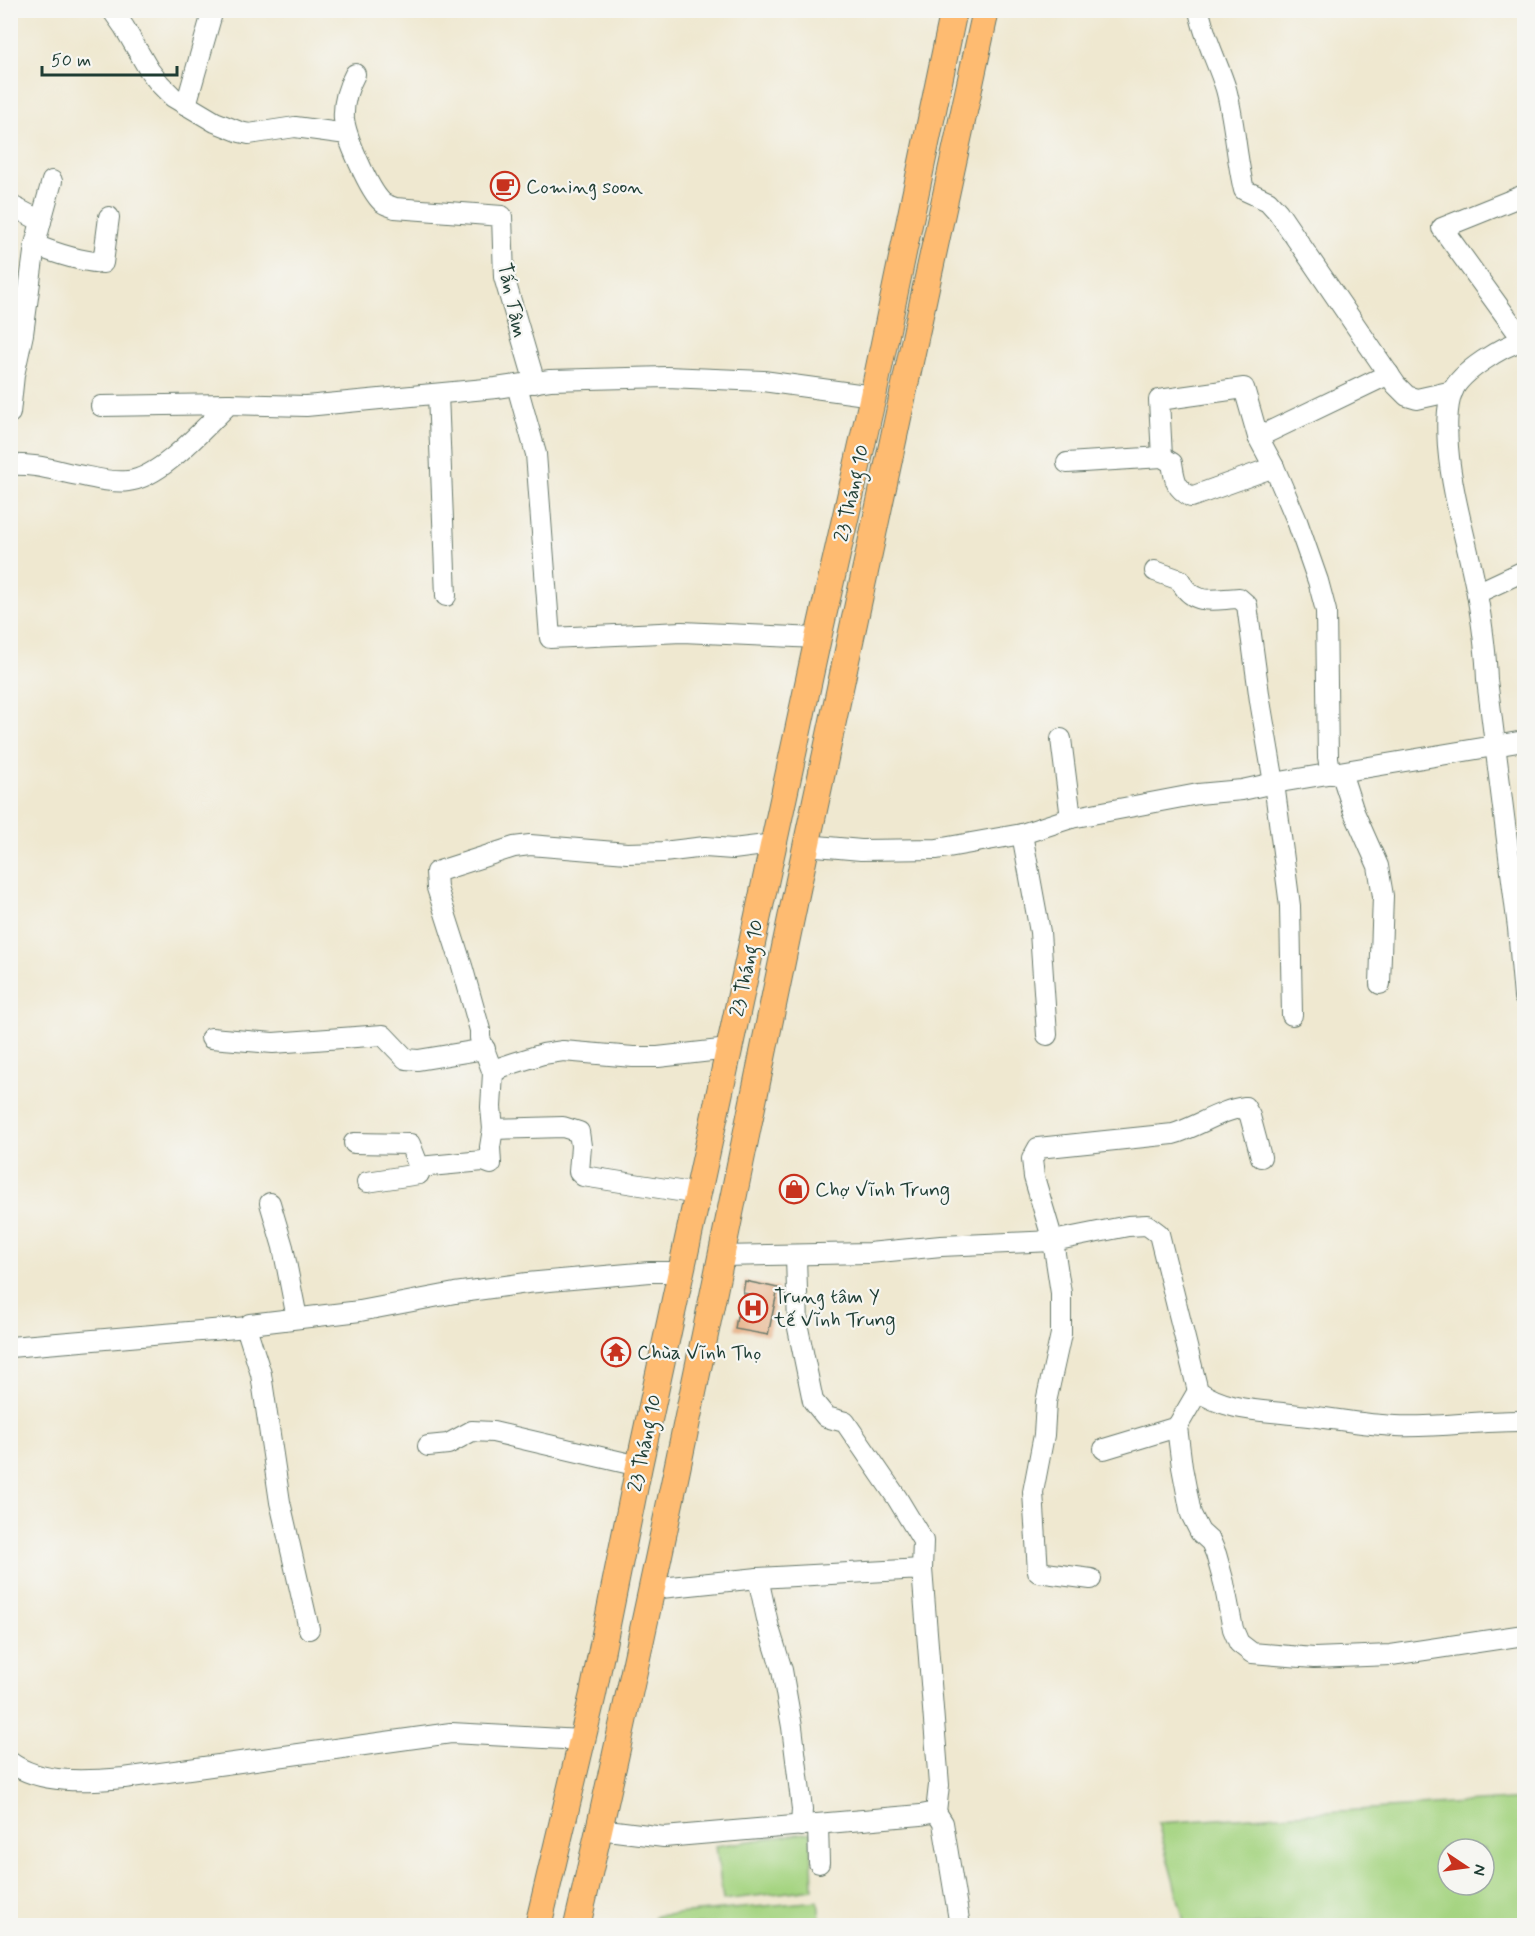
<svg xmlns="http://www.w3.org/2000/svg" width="1535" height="1936" font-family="Mynerve,sans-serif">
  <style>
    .green { fill: #a5d481; stroke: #62885a; stroke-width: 1.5; fill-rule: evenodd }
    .building { fill: #e4a575 }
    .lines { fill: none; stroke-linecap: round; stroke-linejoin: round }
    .minor-casing { stroke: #68796b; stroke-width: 22 }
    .major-casing { stroke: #68796b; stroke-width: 28 }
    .minor { stroke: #fff; stroke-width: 20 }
    .major { stroke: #febb71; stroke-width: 26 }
    .labels { text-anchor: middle; stroke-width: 4.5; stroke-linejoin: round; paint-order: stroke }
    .poi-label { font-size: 20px; fill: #1f3d34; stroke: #f6f6f2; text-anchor: start }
    .street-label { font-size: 20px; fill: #1f3d34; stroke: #f6f6f2 }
  </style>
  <rect width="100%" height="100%" fill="#f6f6f2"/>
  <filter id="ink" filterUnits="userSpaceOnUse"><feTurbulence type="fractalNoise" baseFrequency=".0167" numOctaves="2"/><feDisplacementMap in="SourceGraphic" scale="12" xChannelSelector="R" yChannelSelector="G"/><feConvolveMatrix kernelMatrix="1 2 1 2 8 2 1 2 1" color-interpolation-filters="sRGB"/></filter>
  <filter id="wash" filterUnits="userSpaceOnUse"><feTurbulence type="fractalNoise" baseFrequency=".008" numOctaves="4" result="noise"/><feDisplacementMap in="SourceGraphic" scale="24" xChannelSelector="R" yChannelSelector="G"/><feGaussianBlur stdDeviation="1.35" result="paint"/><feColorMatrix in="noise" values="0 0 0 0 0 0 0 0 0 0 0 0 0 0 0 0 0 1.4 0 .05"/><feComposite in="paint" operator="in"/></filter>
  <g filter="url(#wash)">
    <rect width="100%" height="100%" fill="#efe8d0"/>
    <g class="green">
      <path d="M1524,1799v126h-339l-27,-102zM1448,1849h36v36h-36z"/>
      <polygon points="811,1832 813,1889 723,1900 716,1846"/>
      <polygon points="818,1901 821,1925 653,1925 655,1916"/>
    </g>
    <g id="blocks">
      <polygon class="building" points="745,1281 778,1288 768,1335 735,1329 737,1316 749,1317 753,1295 743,1293"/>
    </g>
  </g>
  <g filter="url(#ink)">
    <use href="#blocks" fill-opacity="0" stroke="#68796b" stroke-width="1.5"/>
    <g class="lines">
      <g class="minor-casing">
        <g id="minor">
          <polyline points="112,10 124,27 149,70 160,84 173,97 215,122 240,132 249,134 295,127 347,134"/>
          <path d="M1199,10c5,28 19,53 27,79 9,33 10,68 18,101l24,11 10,11 118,173 11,11 10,3 36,-8"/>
          <path d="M355,74c-7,13 -12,30 -11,45 2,18 25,71 38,83 3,3 9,4 13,6l107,8 2,61 31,106"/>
          <polyline points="186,105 213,10"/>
          <polyline points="10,205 41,221 35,245 23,334 14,375 10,413"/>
          <polyline points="41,221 52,181"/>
          <path d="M35,245c22,9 44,16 68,18l6,-46"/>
          <polyline points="1523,340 1442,228 1524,195"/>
          <path d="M1524,340c-21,6 -63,31 -72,52 -6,17 -5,38 -4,55 4,50 20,98 29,147 5,29 9,57 10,86l31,248 6,69"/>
          <polyline points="517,386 536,454 550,638 682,632 818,638"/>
          <polyline points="438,394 446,596"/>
          <polyline points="101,406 229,404"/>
          <polyline points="1258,437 1389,374"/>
          <polyline points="1162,457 1159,400 1244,388 1258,437 1274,467 1297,521 1318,581 1326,611 1328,758 1331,774"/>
          <path d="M1067,463l95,-6 10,6c3,18 3,24 19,34l83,-30"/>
          <path d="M10,465c23,-2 47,6 68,10 16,3 34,8 50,6 33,-3 77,-54 101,-77l77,2 190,-18 54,-8 117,-3 96,4 110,15"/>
          <path d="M1155,571l25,9c13,27 33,19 59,18l8,7 13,96 14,82 16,123 2,109"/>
          <polyline points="1477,593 1524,571"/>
          <polyline points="1061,739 1071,818"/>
          <polyline points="1341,772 1354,812 1378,866 1383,896 1380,984"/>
          <polyline points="1022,834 1040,932 1047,1035"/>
          <polyline points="806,845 861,850 937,849 1022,834 1071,818 1198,794 1242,790 1274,783 1524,741"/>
          <polyline points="211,1038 273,1043 383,1035 406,1059 418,1060 485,1049"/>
          <polyline points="493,1073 480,1038 480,1030 462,966 437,888 436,872 514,847 530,845 627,853 663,852 705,847 733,849 773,844"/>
          <polyline points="354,1143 410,1144 419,1167"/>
          <polyline points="367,1182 419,1174 419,1167 483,1161 491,1164 490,1147 493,1129"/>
          <polyline points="698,1194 583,1176 579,1172 581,1146 579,1132 563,1127 493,1129 491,1107 493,1073 502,1067 514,1063 543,1054 563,1051 633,1057 658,1057 729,1049"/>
          <polyline points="270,1203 283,1247 297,1318"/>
          <polyline points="796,1255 798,1328 813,1401 826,1417 845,1422 897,1498 923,1541 922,1569"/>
          <path d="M722,1256l147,-3 72,-7 112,-5 75,-15 19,-1 12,9 39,157c30,21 66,19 101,24 33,3 64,10 97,11 42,2 86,-6 128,-5"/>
          <polyline points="10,1347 248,1327"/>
          <polyline points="1198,1391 1177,1427 1182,1467 1191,1514 1200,1532 1211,1542 1216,1554 1224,1583 1233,1629 1239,1643 1252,1653 1314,1658 1391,1655 1524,1635"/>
          <polyline points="428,1446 448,1444 472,1431 493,1432 639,1466"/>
          <polyline points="1104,1449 1177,1427"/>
          <polyline points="758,1578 769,1628 782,1670 792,1727 802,1809 801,1826"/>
          <path d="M1091,1579l-53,-7 -5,-80 11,-57 2,-33 15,-68v-41l-8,-52 -19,-64 -2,-18 6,-11 135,-14c24,-7 47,-24 72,-27l5,9 11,41"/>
          <polyline points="309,1629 280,1502 261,1374 249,1336 248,1327 250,1324 360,1311 455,1293 527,1283 650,1272 681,1272"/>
          <path d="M10,1762c30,23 79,19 114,16l327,-45 131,7"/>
          <polyline points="936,1812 943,1823 960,1926"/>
          <polyline points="818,1824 819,1863"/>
          <polyline points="599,1829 664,1837 921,1815 936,1812 939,1785 922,1569 758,1578 651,1589"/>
        </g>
      </g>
      <g class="major-casing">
        <g id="major">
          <polyline points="538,1926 593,1694 639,1466 818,638 873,396 954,10"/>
          <path d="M577,1926c83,-358 153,-719 229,-1079 58,-279 120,-558 180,-837"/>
        </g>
      </g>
      <use href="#minor" class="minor"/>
      <use href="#major" class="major"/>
    </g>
  </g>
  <defs>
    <g id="cafe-ring" transform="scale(1.5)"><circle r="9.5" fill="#f6f6f2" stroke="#c8321e" stroke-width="1.5"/><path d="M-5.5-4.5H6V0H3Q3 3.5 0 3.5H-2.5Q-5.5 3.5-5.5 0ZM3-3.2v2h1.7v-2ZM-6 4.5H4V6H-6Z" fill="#c8321e"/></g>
    <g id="shop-ring" transform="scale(1.5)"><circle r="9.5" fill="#f6f6f2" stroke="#c8321e" stroke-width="1.5"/><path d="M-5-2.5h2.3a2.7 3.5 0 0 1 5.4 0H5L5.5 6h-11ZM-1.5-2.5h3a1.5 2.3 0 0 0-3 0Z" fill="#c8321e"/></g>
    <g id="hospital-ring" transform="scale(1.5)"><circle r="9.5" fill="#f6f6f2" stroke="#c8321e" stroke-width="1.5"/><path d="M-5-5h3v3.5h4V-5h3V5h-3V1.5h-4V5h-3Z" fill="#c8321e"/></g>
    <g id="temple-ring" transform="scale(1.5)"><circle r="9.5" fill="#f6f6f2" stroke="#c8321e" stroke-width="1.5"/><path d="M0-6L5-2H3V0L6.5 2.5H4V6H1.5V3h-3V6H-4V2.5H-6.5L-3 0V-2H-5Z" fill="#c8321e"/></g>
  </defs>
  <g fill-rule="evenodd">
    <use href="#cafe-ring" x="505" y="186"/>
    <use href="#shop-ring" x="794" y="1189"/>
    <use href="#hospital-ring" x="753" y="1308"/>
    <use href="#temple-ring" x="616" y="1352"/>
  </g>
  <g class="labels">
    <g class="poi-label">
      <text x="526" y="193">Coming soon</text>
      <text x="815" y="1196">Chợ Vĩnh Trung</text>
      <text x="774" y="1303">Trung tâm Y<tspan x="774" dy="23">tế Vĩnh Trung</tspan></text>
      <text x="637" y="1359">Chùa Vĩnh Thọ</text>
    </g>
    <g class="street-label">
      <text transform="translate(513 300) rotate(78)" y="7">Tấn Tâm</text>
      <text transform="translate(851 493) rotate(-77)" y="7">23 Tháng 10</text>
      <text transform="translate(746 968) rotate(-78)" y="7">23 Tháng 10</text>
      <text transform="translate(644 1443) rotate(-78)" y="7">23 Tháng 10</text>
    </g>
  </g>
  <rect width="1535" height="1936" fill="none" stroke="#f6f6f2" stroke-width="36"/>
  <g transform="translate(1466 1867) rotate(103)"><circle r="28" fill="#f6f6f2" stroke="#a0aca6" stroke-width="1.5"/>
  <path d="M0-4.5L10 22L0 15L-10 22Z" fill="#c8321e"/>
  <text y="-9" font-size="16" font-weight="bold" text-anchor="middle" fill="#1f3d34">N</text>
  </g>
  <path d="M42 66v9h135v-9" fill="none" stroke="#1f3d34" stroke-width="3"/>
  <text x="51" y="66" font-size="18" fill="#1f3d34" stroke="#f6f6f2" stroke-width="4.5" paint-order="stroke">50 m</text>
</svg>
